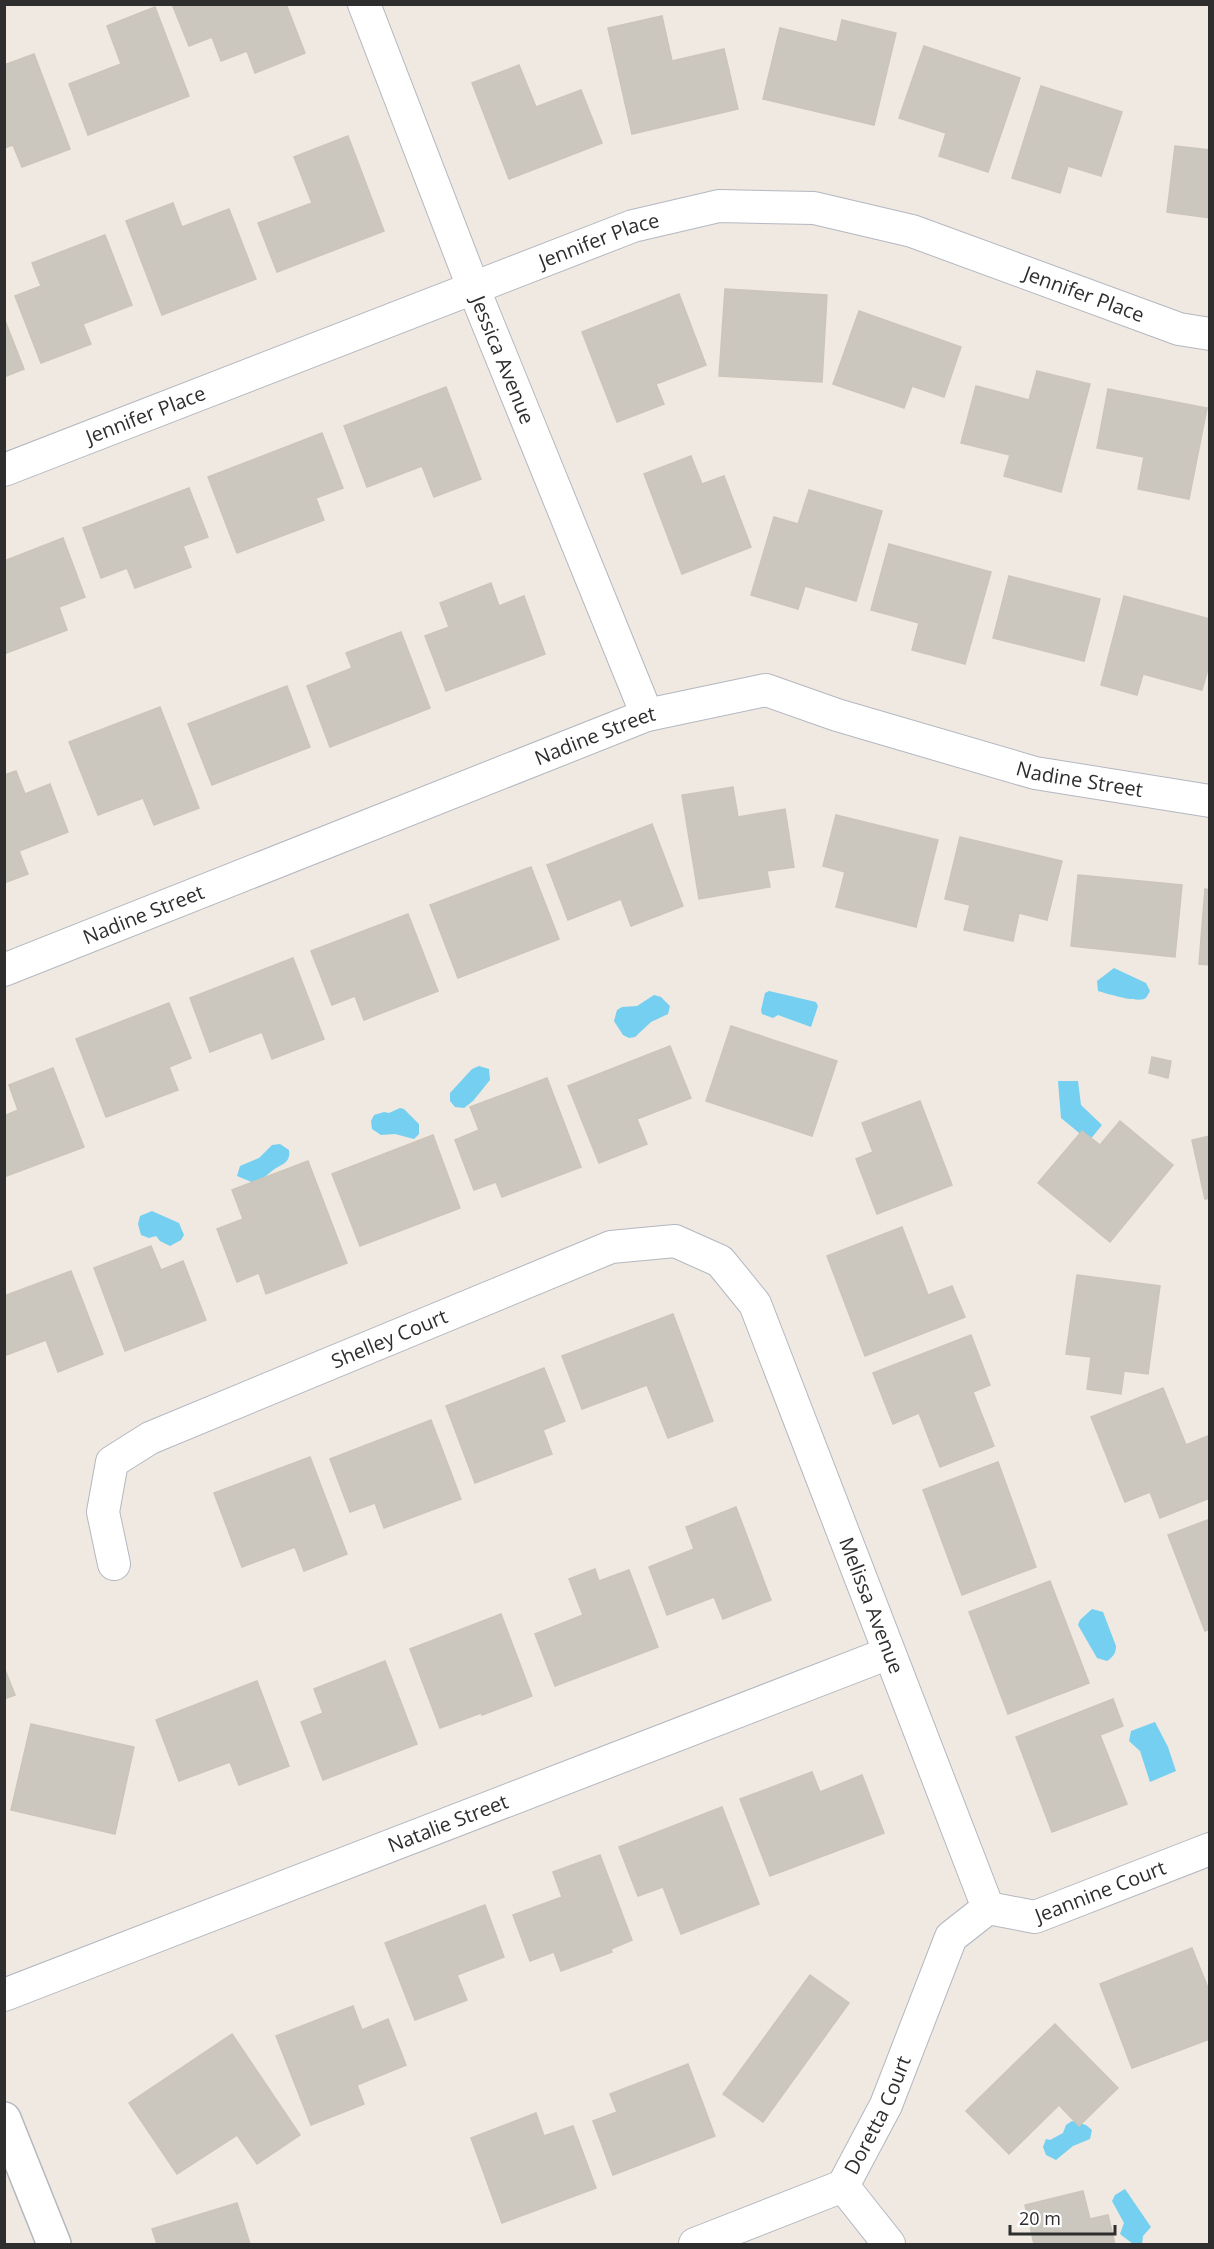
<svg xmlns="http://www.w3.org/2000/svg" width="1214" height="2249" font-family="'Open Sans',sans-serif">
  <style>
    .water { fill: #75cff0 }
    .building { fill: #cbc7bf; stroke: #cbc5ba; stroke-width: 1.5 }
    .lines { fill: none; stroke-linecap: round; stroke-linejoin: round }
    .minor-casing { stroke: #b4b7c1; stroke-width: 34 }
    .tertiary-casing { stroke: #b4b7c1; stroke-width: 36 }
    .minor { stroke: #fff; stroke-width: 32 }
    .tertiary { stroke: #fff; stroke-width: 33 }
    .labels { text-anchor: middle; stroke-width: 6; stroke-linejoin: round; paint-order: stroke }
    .street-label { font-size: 20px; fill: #2e2e2e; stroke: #fff }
  </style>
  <rect width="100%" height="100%" fill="#efe9e1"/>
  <g class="water">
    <path d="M1114,968l32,15 4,8c-2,3 -3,7 -6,8 -10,3 -36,-5 -46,-8l-1,-10z"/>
    <polygon points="769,991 816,1002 818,1006 811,1027 778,1015 773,1018 762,1014 761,1010 765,993"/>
    <polygon points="654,995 661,997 670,1006 668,1014 651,1022 635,1037 629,1038 623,1035 614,1021 617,1010 622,1007 637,1006"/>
    <polygon points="479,1066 489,1069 490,1080 473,1101 464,1108 455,1107 450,1101 450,1093 472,1069"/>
    <polygon points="1058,1081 1078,1081 1081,1105 1102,1125 1089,1141 1061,1118"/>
    <polygon points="400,1108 404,1109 419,1124 419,1134 414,1139 395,1134 381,1135 372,1129 371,1121 374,1115 384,1112 389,1113"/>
    <path d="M280,1144l9,6c2,14 -8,14 -17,21 -7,6 -10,8 -18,12l-17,-7 3,-10 19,-8 13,-13z"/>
    <polygon points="152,1211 179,1223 184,1235 181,1240 170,1246 160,1241 156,1236 149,1238 141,1235 138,1224 140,1216"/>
    <path d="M1092,1609l11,3 13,34c0,7 -3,11 -9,15l-10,-3 -19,-33 2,-5z"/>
    <polygon points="1155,1722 1168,1747 1176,1771 1150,1782 1140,1751 1129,1741 1131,1731"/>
    <polygon points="1072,2121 1086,2125 1092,2130 1090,2139 1073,2146 1056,2160 1046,2155 1043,2147 1046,2139 1050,2140 1063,2133 1066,2125"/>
    <polygon points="1125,2189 1151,2227 1143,2236 1142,2244 1133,2244 1120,2234 1124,2223 1112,2201 1115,2195"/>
  </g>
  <g class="building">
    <polygon points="172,4 286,4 305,53 255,73 247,51 221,61 212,37 189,46"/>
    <polygon points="155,7 189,96 88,135 69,84 121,64 107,26"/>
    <polygon points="662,16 672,61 724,49 738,109 632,134 608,28"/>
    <polygon points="842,20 896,33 874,125 763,99 780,28 837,42"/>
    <polygon points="924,46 1020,78 988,172 939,156 946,133 899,118"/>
    <polygon points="34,54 70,149 22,167 13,145 4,148 4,65"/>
    <polygon points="519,65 536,107 581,90 602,143 509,179 472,83"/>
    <polygon points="1041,86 1122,112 1101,176 1068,166 1060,193 1012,178"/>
    <polygon points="348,136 384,231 277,272 258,223 312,203 294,157"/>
    <polygon points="1175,146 1210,150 1210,218 1167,212"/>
    <polygon points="173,203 182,227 229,209 256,279 162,315 126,221"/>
    <polygon points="105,235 132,305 83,324 91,344 41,363 15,296 41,286 32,263"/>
    <polygon points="725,289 827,295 822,382 719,376"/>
    <polygon points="679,294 706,365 656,384 664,404 617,422 582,332"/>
    <polygon points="859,311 961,347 944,397 912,386 904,408 833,384"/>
    <polygon points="4,318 24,369 4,377"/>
    <polygon points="1037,371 1090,384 1061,492 1004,476 1010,455 961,443 976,386 1029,400"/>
    <polygon points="446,387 481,479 434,497 422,466 367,487 344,426"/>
    <polygon points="1108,389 1207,408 1189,499 1138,489 1144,457 1097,448"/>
    <polygon points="322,433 343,488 316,498 324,520 237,553 208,477"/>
    <polygon points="691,456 702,484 724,476 751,547 682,574 644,474"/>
    <polygon points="189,488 208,537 183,546 191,567 135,588 127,568 101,578 83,528"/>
    <polygon points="809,490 882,511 856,601 805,586 798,609 751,595 774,517 798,524"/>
    <polygon points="63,538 85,597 59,607 67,630 4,654 4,561"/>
    <polygon points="889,544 991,572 965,664 912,650 919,623 871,610"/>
    <polygon points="1009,576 1100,599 1084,661 993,638"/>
    <polygon points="491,583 499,606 524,596 545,654 446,691 425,636 449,627 440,603"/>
    <polygon points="1124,596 1210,619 1210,662 1202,690 1143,674 1137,695 1101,685"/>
    <polygon points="401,632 430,708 330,747 307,686 352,668 346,653"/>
    <polygon points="287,686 310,747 212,785 188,724"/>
    <polygon points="160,707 199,808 154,825 143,798 98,815 69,742"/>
    <polygon points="16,771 25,794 50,784 68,832 19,851 28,874 4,883 4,775"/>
    <polygon points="733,787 738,817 785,809 794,867 767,871 770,887 699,899 682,795"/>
    <polygon points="836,815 938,840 916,927 836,907 845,872 823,866"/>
    <polygon points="652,824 683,906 631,926 621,899 568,920 547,865"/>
    <polygon points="960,837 1062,861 1047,920 1019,913 1013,941 964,930 970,905 945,899"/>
    <polygon points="531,867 559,939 458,978 430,905"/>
    <polygon points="1078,875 1182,885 1175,957 1071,946"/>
    <polygon points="1205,889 1210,890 1210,965 1199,964"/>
    <polygon points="408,914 438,991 364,1020 355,996 332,1005 311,951"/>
    <polygon points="293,958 324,1039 272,1059 262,1032 210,1052 190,998"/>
    <polygon points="169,1003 191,1058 169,1067 178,1090 106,1117 76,1039"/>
    <polygon points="731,1026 837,1061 812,1136 706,1101"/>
    <polygon points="670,1046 691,1098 637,1119 647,1144 599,1163 568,1086"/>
    <polygon points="1152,1057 1171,1061 1168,1078 1149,1073"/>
    <polygon points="53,1068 84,1147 4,1177 4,1116 18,1110 9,1085"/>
    <polygon points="547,1078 581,1167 502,1197 496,1182 474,1190 455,1140 479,1130 470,1107"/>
    <polygon points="920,1101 952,1185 877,1214 856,1159 873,1152 862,1123"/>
    <polygon points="1120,1121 1173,1165 1110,1242 1038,1183 1082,1131 1100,1145"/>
    <polygon points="433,1135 460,1208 360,1246 332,1174"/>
    <polygon points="1210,1136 1210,1198 1205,1199 1192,1140"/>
    <polygon points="308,1161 347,1263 266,1294 259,1273 237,1282 217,1229 243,1219 232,1190"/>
    <polygon points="902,1227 928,1295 952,1286 965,1317 865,1356 827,1256"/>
    <polygon points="151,1246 161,1270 183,1261 206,1320 125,1351 94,1268"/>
    <polygon points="71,1271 103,1354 58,1372 46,1340 4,1356 4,1296"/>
    <polygon points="1077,1275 1160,1286 1148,1374 1124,1371 1121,1394 1087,1389 1091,1357 1066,1354"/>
    <polygon points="673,1314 713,1421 668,1438 647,1385 582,1409 562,1356"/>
    <polygon points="971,1335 990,1385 973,1392 994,1446 940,1467 919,1413 893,1424 873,1373"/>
    <polygon points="544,1368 565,1421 543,1430 552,1454 475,1483 446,1406"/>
    <polygon points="1163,1388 1186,1445 1210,1435 1210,1498 1160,1518 1150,1492 1125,1502 1091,1417"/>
    <polygon points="431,1420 461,1499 384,1528 375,1503 350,1512 330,1459"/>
    <polygon points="310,1457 347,1554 304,1571 295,1547 242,1567 214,1493"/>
    <polygon points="998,1462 1036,1567 962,1595 923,1490"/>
    <polygon points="736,1507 771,1600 723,1619 714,1597 667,1615 649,1567 694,1549 686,1527"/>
    <polygon points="1210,1519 1210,1629 1205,1631 1168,1535"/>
    <polygon points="595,1569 599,1581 629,1570 658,1647 555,1686 535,1634 583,1615 569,1579"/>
    <polygon points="1050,1581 1089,1683 1008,1714 969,1612"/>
    <polygon points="501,1614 532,1696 482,1715 481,1713 440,1728 410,1649"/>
    <polygon points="385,1661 417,1744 323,1780 301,1722 323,1713 314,1689"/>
    <polygon points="4,1667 15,1695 4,1699"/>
    <polygon points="257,1681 289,1766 239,1785 230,1762 179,1781 156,1720"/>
    <polygon points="1113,1699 1123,1726 1100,1735 1127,1804 1052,1832 1016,1737"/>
    <polygon points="31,1724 134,1747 115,1834 11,1810"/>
    <polygon points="812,1772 820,1792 862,1775 884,1833 770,1876 740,1799"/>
    <polygon points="722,1807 759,1904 681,1934 663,1887 638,1896 619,1847"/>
    <polygon points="600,1855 632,1940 611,1949 612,1952 561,1971 554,1952 530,1961 513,1915 562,1897 553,1872"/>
    <polygon points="485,1905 504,1957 457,1975 467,2000 415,2020 385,1943"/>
    <polygon points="1192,1948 1210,1993 1210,2039 1132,2068 1100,1984"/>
    <polygon points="810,1975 849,2003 763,2122 723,2094"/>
    <polygon points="353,2006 362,2030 388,2019 406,2065 357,2085 364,2104 311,2125 276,2036"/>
    <polygon points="1055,2024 1118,2088 1079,2126 1059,2105 1009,2154 966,2111"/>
    <polygon points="232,2034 300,2135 257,2164 237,2135 177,2174 129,2103"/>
    <polygon points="688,2064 715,2136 613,2175 593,2121 617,2112 610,2094"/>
    <polygon points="536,2113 544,2136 573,2126 596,2188 502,2223 471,2138"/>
    <polygon points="1083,2191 1090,2219 1108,2215 1115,2244 1034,2244 1025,2205"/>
    <polygon points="237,2203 250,2244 157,2244 152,2229"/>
  </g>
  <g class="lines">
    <g class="minor-casing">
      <g id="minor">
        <path id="s1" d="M364,4l109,283 174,428"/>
        <path id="s2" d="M4,470l629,-244 86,-20 95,2 98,23 267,98 31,5"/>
        <path id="s3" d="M4,970l643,-255 119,-25 71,25 198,58 175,28"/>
        <path id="s4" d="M114,1564l-11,-52 9,-50 38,-24 461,-191 64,-6 45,20 35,43 233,604"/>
        <path id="s5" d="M988,1908l47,9 175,-68"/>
        <path id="s6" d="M4,1995l885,-342"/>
        <polyline points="843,2186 889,2244"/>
        <path id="s7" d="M695,2244l148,-58 43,-81 65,-168 37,-29"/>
      </g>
    </g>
    <g class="tertiary-casing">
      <polyline id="tertiary" points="4,2119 54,2244"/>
    </g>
    <use href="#minor" class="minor"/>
    <use href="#tertiary" class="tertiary"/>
  </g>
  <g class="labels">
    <g class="street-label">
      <text dy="7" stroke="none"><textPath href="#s2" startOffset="638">Jennifer Place</textPath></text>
      <text dy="7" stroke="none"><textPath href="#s2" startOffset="1142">Jennifer Place</textPath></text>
      <text dy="7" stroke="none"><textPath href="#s1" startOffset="382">Jessica Avenue</textPath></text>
      <text dy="7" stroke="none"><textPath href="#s2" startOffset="152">Jennifer Place</textPath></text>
      <text dy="7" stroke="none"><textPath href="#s3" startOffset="636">Nadine Street</textPath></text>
      <text dy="7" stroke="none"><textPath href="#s3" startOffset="1140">Nadine Street</textPath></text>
      <text dy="7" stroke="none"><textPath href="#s3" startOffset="150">Nadine Street</textPath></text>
      <text dy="7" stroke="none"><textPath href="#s4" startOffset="408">Shelley Court</textPath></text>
      <text dy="7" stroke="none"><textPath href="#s4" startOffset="1140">Melissa Avenue</textPath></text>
      <text dy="7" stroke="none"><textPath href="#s6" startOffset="476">Natalie Street</textPath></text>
      <text dy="7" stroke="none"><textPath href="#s5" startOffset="118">Jeannine Court</textPath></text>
      <text dy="7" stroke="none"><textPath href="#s7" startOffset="238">Doretta Court</textPath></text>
    </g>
  </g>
  <rect width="1214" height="2249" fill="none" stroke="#2e2e2e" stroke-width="12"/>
  <path d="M1010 2225v9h105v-9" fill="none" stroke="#2e2e2e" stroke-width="3"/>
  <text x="1019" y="2225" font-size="18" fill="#2e2e2e" stroke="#ffffff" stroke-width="4.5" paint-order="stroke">20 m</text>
</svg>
